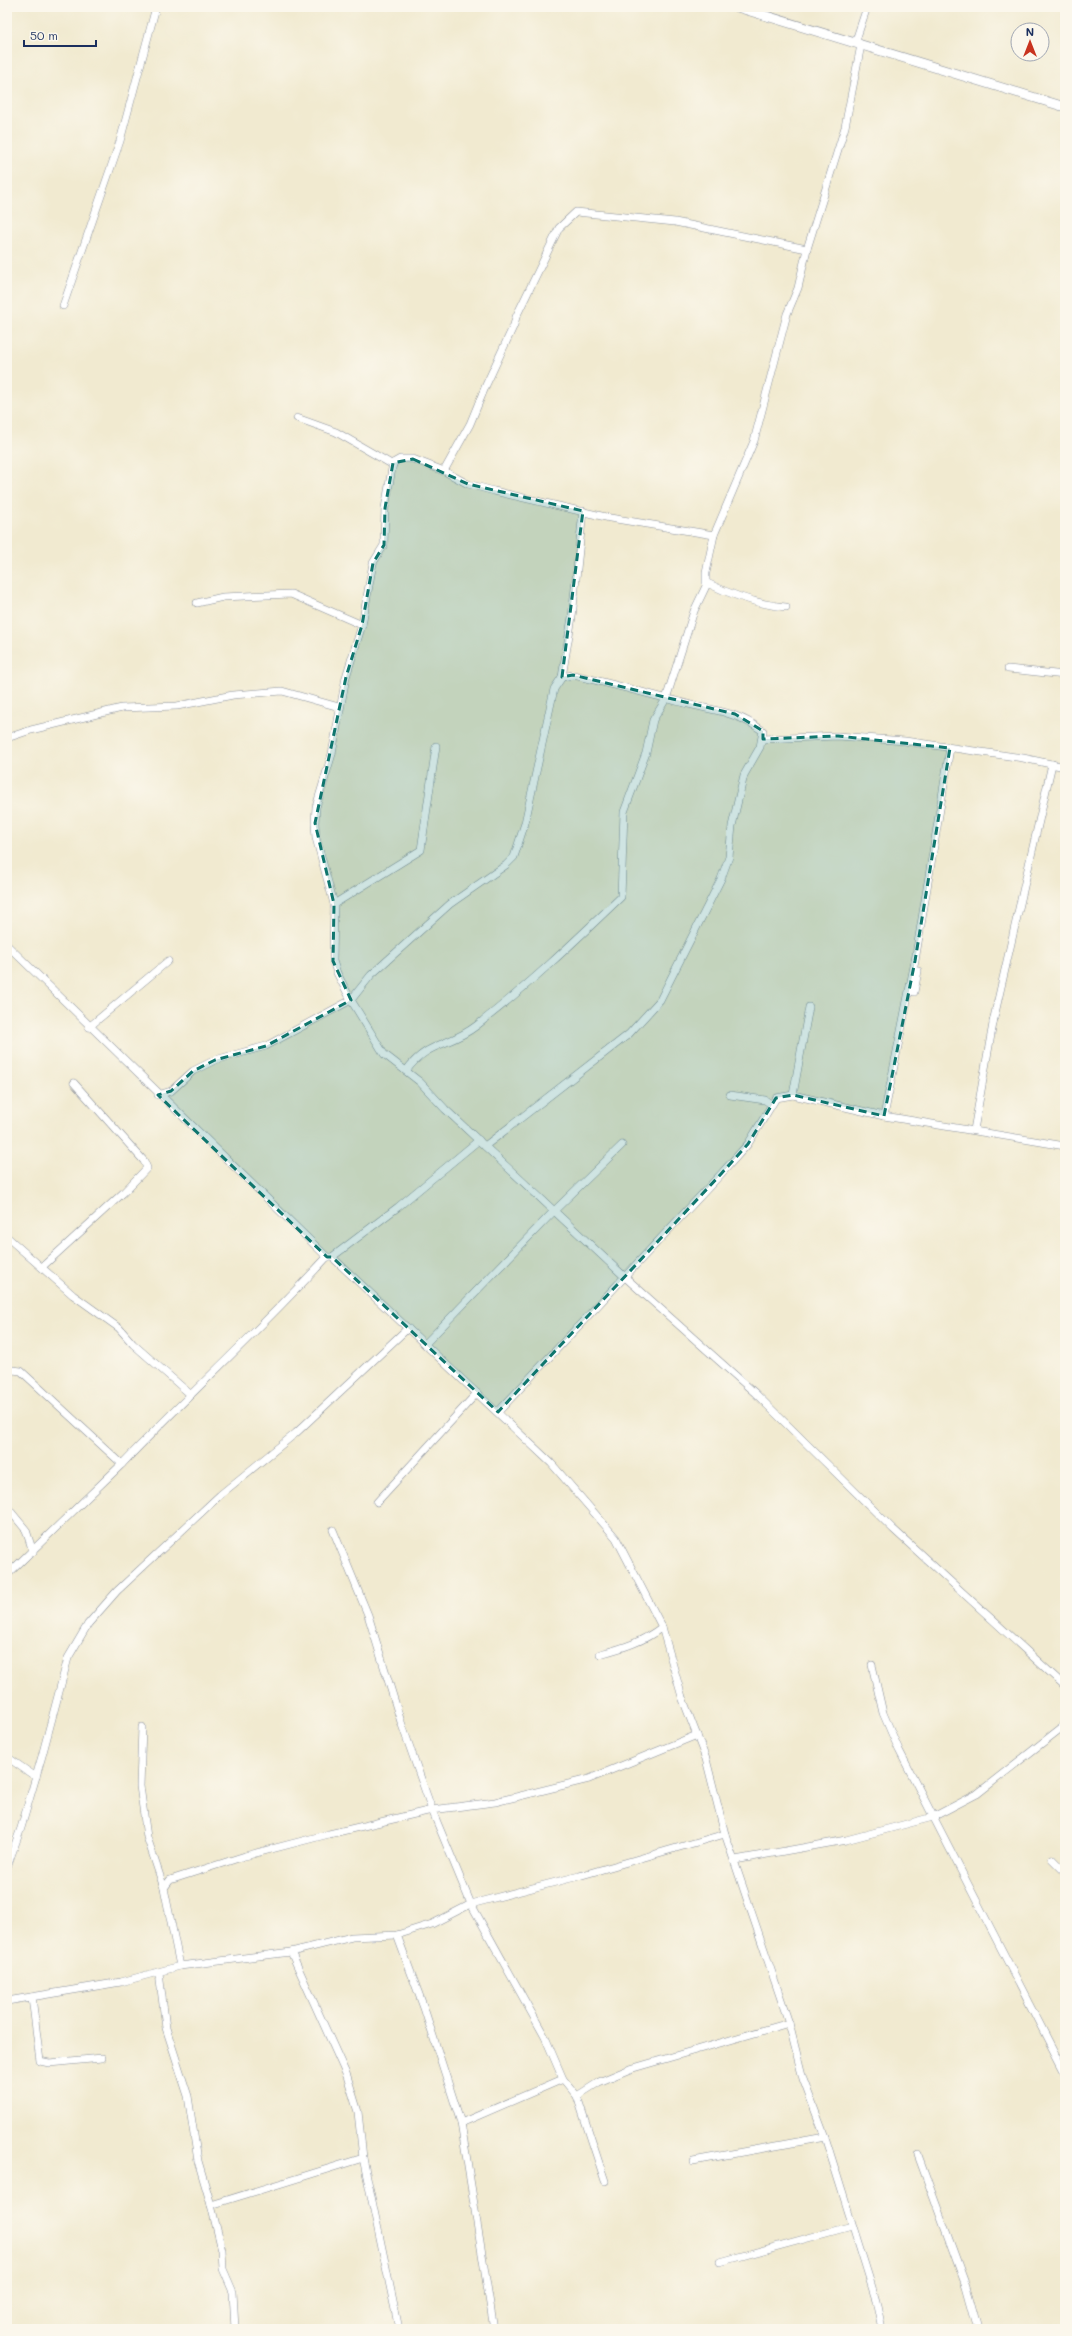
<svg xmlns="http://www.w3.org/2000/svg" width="1072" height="2336" font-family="Mali,sans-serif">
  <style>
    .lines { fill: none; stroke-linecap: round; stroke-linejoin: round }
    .minor-casing { stroke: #868c97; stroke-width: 8 }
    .tertiary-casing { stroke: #868c97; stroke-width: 10 }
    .minor { stroke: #fff; stroke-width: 7 }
    .tertiary { stroke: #fff; stroke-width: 9 }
    .marked { fill: #0f766e; fill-opacity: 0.2; stroke: #0f766e; stroke-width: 3; stroke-dasharray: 8 5; stroke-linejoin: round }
  </style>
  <rect width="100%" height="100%" fill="#fbf7ec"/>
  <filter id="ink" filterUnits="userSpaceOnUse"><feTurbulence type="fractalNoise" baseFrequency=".025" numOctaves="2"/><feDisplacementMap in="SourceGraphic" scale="8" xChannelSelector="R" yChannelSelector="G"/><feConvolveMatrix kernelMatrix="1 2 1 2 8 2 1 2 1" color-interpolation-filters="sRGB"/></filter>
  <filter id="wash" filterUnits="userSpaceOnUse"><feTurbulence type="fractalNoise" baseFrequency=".012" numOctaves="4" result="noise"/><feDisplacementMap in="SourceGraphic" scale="16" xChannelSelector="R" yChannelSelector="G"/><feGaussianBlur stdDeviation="0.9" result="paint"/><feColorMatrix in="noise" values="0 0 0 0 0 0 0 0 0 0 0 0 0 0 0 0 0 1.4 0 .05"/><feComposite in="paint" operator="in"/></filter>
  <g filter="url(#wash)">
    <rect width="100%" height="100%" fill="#f1ead0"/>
  </g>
  <g filter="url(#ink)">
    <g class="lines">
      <g class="minor-casing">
        <g id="minor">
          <polyline points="63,306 120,141 156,7"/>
          <polyline points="297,418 336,432 393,465 393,463"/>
          <polyline points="444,471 470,424 486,385 514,325 516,317 559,228 576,212 675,222 807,249"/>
          <polyline points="714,535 610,518 494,491 468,484 444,471 413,459 400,459 393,463 385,508 384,545 373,563 362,625 346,677 332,754 316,807 315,823 316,838 334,904 333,961 337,973 351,1000 384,1054 420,1082 445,1109 626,1278 755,1393 893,1529 1065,1686"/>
          <path d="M707,583c25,12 51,22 79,24"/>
          <polyline points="197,603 223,597 291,594 362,625"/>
          <polyline points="1008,669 1065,675"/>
          <polyline points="562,677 572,617 583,511"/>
          <polyline points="7,738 31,730 122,708 177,706 233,695 282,691 339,707"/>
          <polyline points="763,739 838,736 905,741 1023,758 1065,767"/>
          <polyline points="334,904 421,850 436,746"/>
          <polyline points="7,945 327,1257"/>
          <polyline points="914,992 918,971"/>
          <polyline points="993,1022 1052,764"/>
          <polyline points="89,1027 168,961"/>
          <path d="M406,1071c23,-31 43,-24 70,-45 52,-40 98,-84 145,-129l3,-85 22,-59 7,-33 13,-21 28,-88 12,-25v-13l8,-38 40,-94 33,-127 11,-26 9,-39 38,-122 16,-82 -5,-5 11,-33"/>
          <path d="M158,1095l13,-4 22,-20 22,-11 51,-14 85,-46 20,-25 79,-71 56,-39 8,-8 11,-34 29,-134 8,-12 11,-2c36,8 72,18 107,27 32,9 55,8 83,29l-3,16 -16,28 -12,51 -3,31 -8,22 -61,121 -31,34 -144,112"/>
          <polyline points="730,1095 765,1100 771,1104"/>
          <polyline points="793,1095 809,1007"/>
          <polyline points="884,1116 915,961 950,748"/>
          <polyline points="974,1130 994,1018"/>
          <polyline points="7,1237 73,1295 119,1328 133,1344 190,1394"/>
          <polyline points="332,1257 398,1207 479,1140"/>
          <polyline points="42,1267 123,1193 147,1168 144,1161 74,1083"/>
          <polyline points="425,1344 554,1211 622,1145"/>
          <path d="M7,1374l6,-4 8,1 101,93c67,-70 139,-135 205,-207h5l219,206 65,75 46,89 20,70 24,62 19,75 64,189 14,56 22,58 51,163 6,29"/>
          <polyline points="498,1412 721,1174 748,1144 776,1098 793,1095 884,1116 1065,1146"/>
          <polyline points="377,1502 477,1393"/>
          <polyline points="7,1507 26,1530 33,1552"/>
          <polyline points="333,1530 368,1615 401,1722 432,1810 471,1904 545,2037 563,2079"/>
          <polyline points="7,1575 122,1464"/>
          <path d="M600,1654c23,-6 43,-12 62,-27"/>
          <polyline points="872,1665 883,1713 899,1750 1065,2073"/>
          <polyline points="142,1727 140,1786 147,1837 164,1888"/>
          <polyline points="7,1757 36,1777"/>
          <polyline points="1052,1859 1065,1872"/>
          <polyline points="735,1860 846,1840 933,1817 977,1794 1065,1725"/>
          <polyline points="7,1867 21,1828 42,1756 68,1658 88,1624 117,1591 220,1495 296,1433 408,1328"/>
          <polyline points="397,1935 424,2008 461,2123 494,2329"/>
          <polyline points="291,1952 347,2076 358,2112 363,2158 399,2329"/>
          <polyline points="180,1966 164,1888 170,1880 245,1856 329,1834 432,1810 495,1802 589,1779 697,1735"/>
          <polyline points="159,1973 166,2028 188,2096 198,2161 211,2205 222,2250 223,2269 233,2292 235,2329"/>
          <polyline points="32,1997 40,2061 49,2063 102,2058"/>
          <polyline points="7,2001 121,1982 180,1966 291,1952 352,1937 397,1935 432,1924 471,1904 579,1876 725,1834"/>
          <polyline points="577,2096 599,2082 630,2069 789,2023"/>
          <polyline points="461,2123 563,2079 577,2096 605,2181"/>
          <polyline points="918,2155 966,2286 978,2329"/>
          <polyline points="693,2161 825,2137"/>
          <polyline points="211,2205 363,2158"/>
          <polyline points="720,2262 852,2226"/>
        </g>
      </g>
      <g class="tertiary-casing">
        <polyline id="tertiary" points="737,7 1065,107"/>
      </g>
      <use href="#minor" class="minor"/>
      <use href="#tertiary" class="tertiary"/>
    </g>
  </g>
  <path class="marked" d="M413,459l55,25 115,27 -21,166 11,-2 162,39 28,17v8l75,-3 112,12 -35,213 -31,155 -91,-21 -17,3 -28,46 -27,30 -223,238 -166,-155h-5l-169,-162 13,-4 22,-20 22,-11 51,-14 85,-46 -18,-39 1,-57 -19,-81 31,-146 16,-52 11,-62 11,-18 1,-37 8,-45z"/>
  <rect width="1072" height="2336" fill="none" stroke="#fbf7ec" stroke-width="24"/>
  <g transform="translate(1030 42)"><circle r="19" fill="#fbf7ec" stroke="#a1a7b3"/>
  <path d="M0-3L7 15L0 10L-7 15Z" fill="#c8321e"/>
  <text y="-6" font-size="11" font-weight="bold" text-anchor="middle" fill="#1b2f5e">N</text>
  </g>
  <path d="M24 40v6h72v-6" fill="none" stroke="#1b2f5e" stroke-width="2"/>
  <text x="30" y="40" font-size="12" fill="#1b2f5e" stroke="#fbf7ec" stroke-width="3" paint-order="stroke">50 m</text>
</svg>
